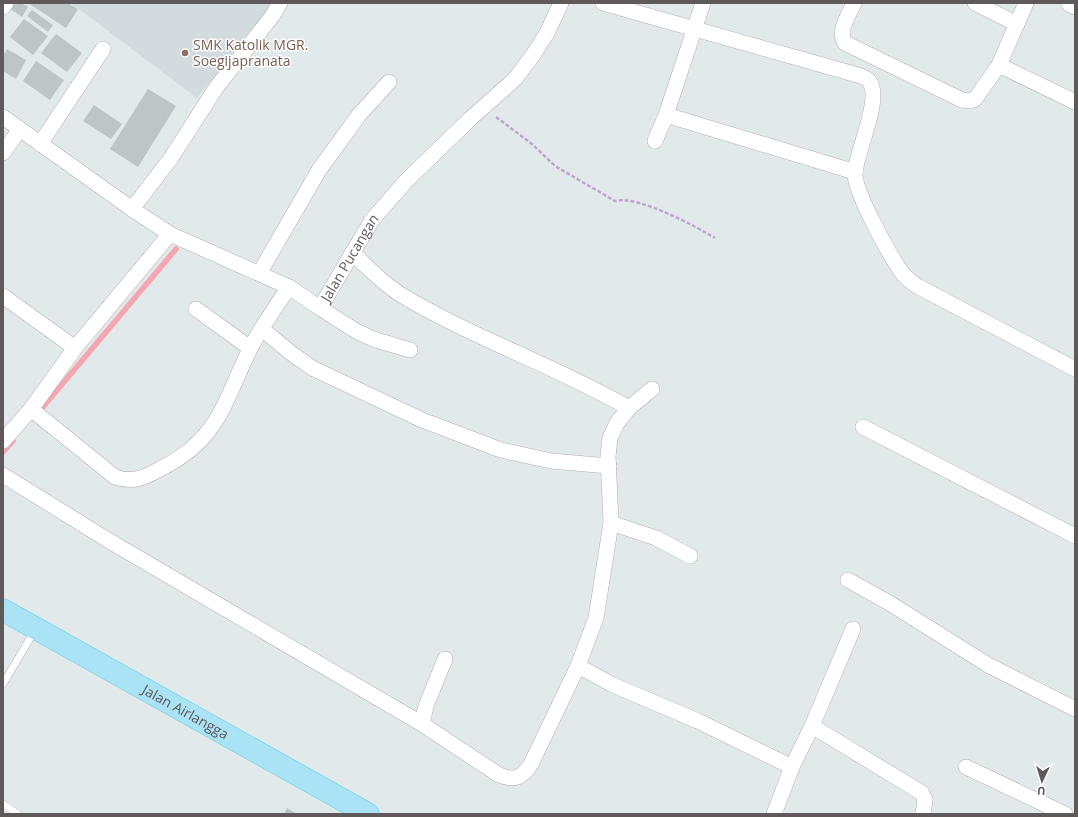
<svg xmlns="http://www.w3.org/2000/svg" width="1078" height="817" font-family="'Open Sans',sans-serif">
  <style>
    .education { fill: #d2dbdd }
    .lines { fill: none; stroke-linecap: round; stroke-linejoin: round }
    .stream { stroke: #f6a6b1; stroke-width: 5.5 }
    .building { fill: #bdc5c6 }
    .lane-casing { stroke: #b5afae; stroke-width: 8 }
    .street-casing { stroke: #b5afae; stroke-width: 16 }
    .primary-casing { stroke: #62cfe2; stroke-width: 23 }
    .path { stroke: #c3a4d1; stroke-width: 2.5; stroke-dasharray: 4 2; stroke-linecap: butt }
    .lane { stroke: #fff; stroke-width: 7 }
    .street { stroke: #fff; stroke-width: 15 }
    .primary { stroke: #aae2f6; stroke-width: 22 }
    .education-dot { fill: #8d6e63; stroke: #fff; stroke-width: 1.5 }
    .labels { text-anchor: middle; stroke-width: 3; stroke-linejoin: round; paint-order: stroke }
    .education-label { font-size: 14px; fill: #785e54; stroke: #fff; text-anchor: start }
    .street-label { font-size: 14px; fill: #605959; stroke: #fff }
  </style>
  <rect width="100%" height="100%" fill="#e1e9eb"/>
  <polygon class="education" points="71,3 273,3 197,98"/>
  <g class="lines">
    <g class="stream">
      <polyline points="37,414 176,249"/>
      <polyline points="3,452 13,441"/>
    </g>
  </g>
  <g class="building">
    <polygon points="13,3 21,3 28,7 22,17 9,8"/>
    <polygon points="28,3 68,3 78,9 66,28"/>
    <polygon points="32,10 53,25 48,32 27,16"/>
    <polygon points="24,19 48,36 33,55 10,37"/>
    <polygon points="56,34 82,53 67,72 41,53"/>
    <polygon points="7,49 26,60 16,79 3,71 3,56"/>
    <polygon points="36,61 64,80 50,100 23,81"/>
    <polygon points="148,89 176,106 138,167 110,149"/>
    <polygon points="94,105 122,124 111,139 83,121"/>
    <polygon points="287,808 297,814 284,814"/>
  </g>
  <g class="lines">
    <g class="lane-casing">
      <g id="lane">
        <polyline points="3,684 35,630"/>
        <polyline points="3,804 18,814"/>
      </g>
    </g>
    <g class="street-casing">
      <g id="street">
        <path d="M603,3l258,73c3,1 6,3 8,5 14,16 -13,71 -14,92 -1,18 36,85 48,101 4,5 9,8 14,12l158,83"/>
        <polyline points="703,3 666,115 855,172"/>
        <path d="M854,3c-5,12 -17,28 -9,40l117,57 8,1 5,-2 24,-34 27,-62"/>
        <polyline points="975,3 1017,24"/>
        <polyline points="1069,4 1075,7"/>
        <polyline points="3,7 6,3"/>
        <polyline points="999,65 1075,102"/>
        <path id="s1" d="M3,117l129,92 38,25 119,53 31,21 52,-88 35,-40 63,-61 45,-40 18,-24 14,-22 14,-30"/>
        <polyline points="655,141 666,115"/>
        <polyline points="40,144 103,49"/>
        <polyline points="3,153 20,129"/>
        <polyline points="132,209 171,158 216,88 273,15 280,3"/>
        <path d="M352,253c16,14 32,32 51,43 72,43 153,70 226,112"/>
        <polyline points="260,272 319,170 359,115 389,82"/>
        <polyline points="3,296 75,348"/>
        <polyline points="320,308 356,331 373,339 410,350"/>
        <polyline points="196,309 250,348"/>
        <polyline points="262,329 291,353 312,368 422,420 501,450 551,461 609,466"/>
        <path d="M31,409l84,68c18,6 29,1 45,-8 60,-30 63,-66 90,-120 11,-22 26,-42 39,-62"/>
        <polyline points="863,427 1075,536"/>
        <polyline points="3,441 31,409 75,348 170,234"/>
        <path d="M3,475l103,64 316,185 77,51c16,6 23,3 32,-11l47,-98 35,19 85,36 94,46"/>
        <polyline points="611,523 656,538 690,556"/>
        <polyline points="848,580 891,604 988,665 1075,709"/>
        <polyline points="578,666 596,618 611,523 608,456 610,438 617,423 629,408 652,389"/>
        <polyline points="422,724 426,706 445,659"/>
        <polyline points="812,726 922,793 925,800 923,814"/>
        <polyline points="966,767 1065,814"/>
        <polyline points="774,814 792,767 812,726 853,629"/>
      </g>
    </g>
    <g class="primary-casing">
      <g id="primary">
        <path id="s2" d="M3,610l365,204"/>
      </g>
    </g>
    <path class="path" d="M496,117l36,27 23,22 60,35c23,-6 80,25 100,37"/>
    <use href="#lane" class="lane"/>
    <use href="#street" class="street"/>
    <use href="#primary" class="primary"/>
  </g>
  <circle class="education-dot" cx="185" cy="53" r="4"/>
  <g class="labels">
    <g class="education-label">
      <text x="193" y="50">SMK Katolik MGR.<tspan x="193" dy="16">Soegijapranata</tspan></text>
    </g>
    <g class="street-label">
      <text dy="5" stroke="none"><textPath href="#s1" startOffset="430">Jalan Pucangan</textPath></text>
      <text dy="5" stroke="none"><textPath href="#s2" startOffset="209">Jalan Airlangga</textPath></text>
    </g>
  </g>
  <rect width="1078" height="817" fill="none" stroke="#605959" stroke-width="8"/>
  <g transform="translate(1042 781) rotate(184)" stroke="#ffffff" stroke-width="3" paint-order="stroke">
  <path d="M0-3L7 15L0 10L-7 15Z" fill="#605959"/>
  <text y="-6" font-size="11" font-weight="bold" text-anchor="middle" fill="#605959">U</text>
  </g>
</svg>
